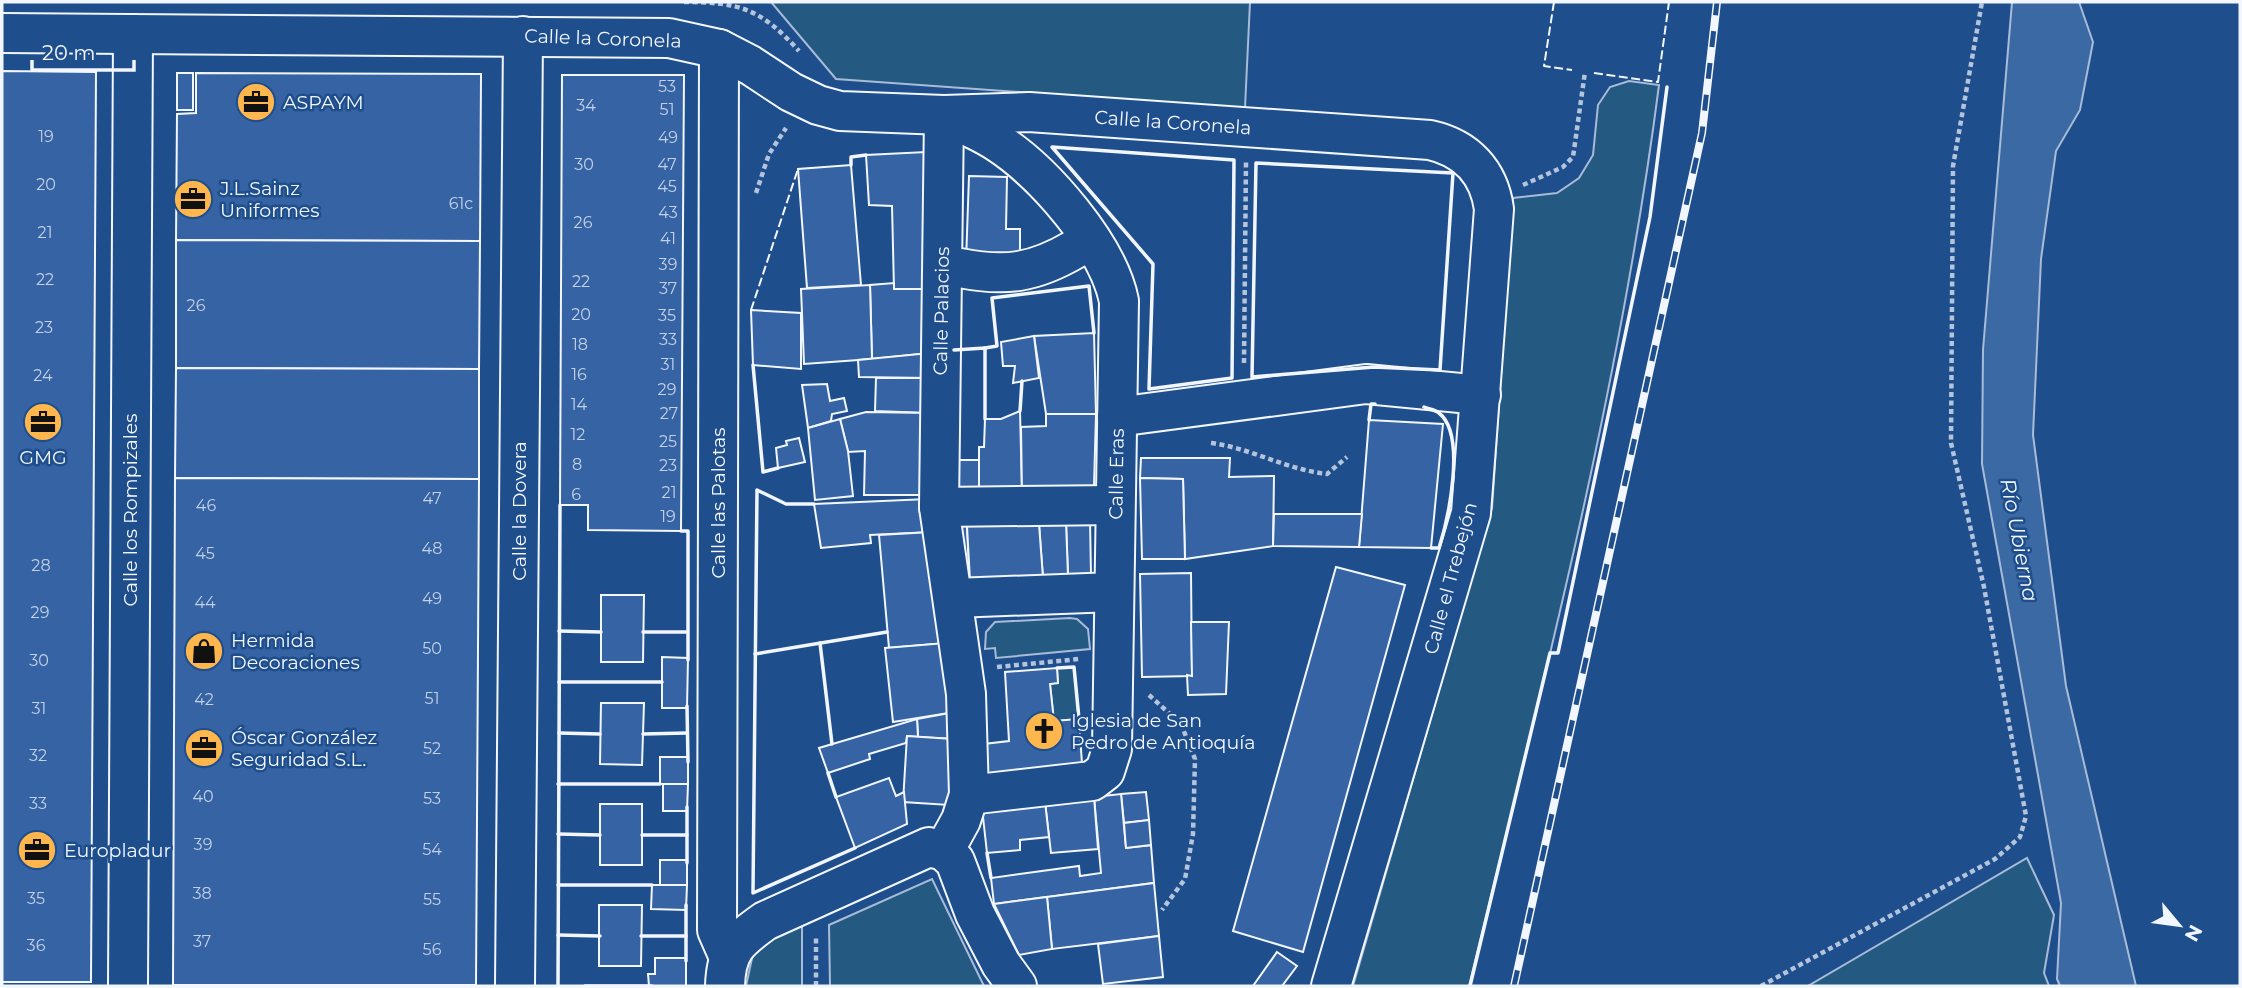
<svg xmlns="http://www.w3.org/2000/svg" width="2242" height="988" font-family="Montserrat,sans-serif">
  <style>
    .green { fill: #245a82; stroke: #a8bbd7; stroke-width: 2 }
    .water { fill: #3b69a3; stroke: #a8bbd7; stroke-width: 2 }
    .building { fill: #3563a3; stroke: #f2f6ff; stroke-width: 2 }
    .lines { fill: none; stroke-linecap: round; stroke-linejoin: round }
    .minor-casing { stroke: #f2f6ff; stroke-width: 42 }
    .path { stroke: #b3c4dc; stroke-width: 4.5; stroke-dasharray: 5 3.5; stroke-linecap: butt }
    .minor { stroke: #1f4e8c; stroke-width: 38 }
    .rail-casing { stroke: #f2f6ff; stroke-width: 8 }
    .rail { stroke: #1f4e8c; stroke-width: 5; stroke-dasharray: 16; stroke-linecap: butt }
    .fence { stroke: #f2f6ff; stroke-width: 2; stroke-dasharray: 9 3.5; stroke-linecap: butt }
    .wall { stroke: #f2f6ff; stroke-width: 3.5 }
    .labels { text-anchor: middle; stroke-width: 5; stroke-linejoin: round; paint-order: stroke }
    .number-label { font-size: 16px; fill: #c3d1e8 }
    .street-label { font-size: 19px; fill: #f2f6ff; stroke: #1f4e8c }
    .poi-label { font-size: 19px; fill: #f2f6ff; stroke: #1f4e8c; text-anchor: start }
    .water-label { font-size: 21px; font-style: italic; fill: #f2f6ff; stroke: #1f4e8c }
  </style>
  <rect width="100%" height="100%" fill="#1f4e8c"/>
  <g class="green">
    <polygon points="771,2 1250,2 1245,108 836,79"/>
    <path d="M1629,81l30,4c-39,304 -117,604 -190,901h-116l139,-478 21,-310 44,-5 22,-15 14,-23 5,-50 12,-18z"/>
    <polygon points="1070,618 1077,619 1088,629 1090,649 996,658 995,648 985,649 986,632 995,622"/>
    <polygon points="1074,667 1079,719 1054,721 1050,684 1058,682 1057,668"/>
    <polygon points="2027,858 2054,915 2044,973 2049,986 1808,986"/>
    <polygon points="932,879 984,986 830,986 829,925"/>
    <polygon points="795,914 802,927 802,986 746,986 754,949"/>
  </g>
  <polygon class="water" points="2012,2 2079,2 2093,42 2080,110 2056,151 2041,259 2033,435 2066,686 2136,986 2060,986 2057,979 2061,903 1982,464 1983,350"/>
  <g class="building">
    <polygon points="2,71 96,72 91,982 2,982"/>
    <rect x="177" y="73" width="16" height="37"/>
    <polygon points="196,73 481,74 480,241 176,240 177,114 196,113"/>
    <polygon points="562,75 684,75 681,531 588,530 588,505 560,505"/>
    <polygon points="926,152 928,289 894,289 892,206 869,205 866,155"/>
    <polygon points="851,165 861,285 807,288 798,169"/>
    <polygon points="969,176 1007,177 1006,229 1020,229 1020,262 966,262"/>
    <polygon points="176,240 480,241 479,369 176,368"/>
    <polygon points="894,283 894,289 928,289 930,353 872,359 870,285"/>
    <polygon points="870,285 872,359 804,364 801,289"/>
    <polygon points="751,310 801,313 801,369 753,365"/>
    <polygon points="1094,333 1096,414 1046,414 1034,336"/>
    <polygon points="1034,336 1039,378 1013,383 1015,366 1003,366 1001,342"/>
    <polygon points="930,353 929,378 859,377 858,360"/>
    <polygon points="176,368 479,369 479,479 175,478"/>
    <polygon points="876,378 929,378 928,413 875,411"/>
    <polygon points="827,384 830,401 844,398 847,411 832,414 831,421 808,428 802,385"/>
    <polygon points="1020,411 1022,493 979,492 979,447 984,447 985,419 1001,419"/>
    <polygon points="866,412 928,413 927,495 864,495 865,451 848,452 840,419"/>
    <polygon points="1046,414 1096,414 1094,486 1022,493 1021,427 1046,426"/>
    <polygon points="840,419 848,451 853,496 815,500 808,428"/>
    <polygon points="1369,420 1443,424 1431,548 1359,547"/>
    <polygon points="799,438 805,462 778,468 776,448 787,445 786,441"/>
    <polygon points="1141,458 1230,458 1229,477 1274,476 1273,546 1185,559 1183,479 1140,478"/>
    <polygon points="950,460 979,460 979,492 949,491"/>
    <polygon points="175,478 479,479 476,985 173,985"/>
    <polygon points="1140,478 1183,479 1185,559 1142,559"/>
    <polygon points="928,499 932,532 870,535 871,543 821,548 814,504"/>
    <polygon points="1274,514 1362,514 1359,547 1273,546"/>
    <polygon points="952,516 985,525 967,526 969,568 964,568"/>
    <polygon points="1090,521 1091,575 1068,576 1066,522"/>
    <polygon points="1066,522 1068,576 1043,578 1039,524"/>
    <polygon points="1039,524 1043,578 970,581 967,526"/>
    <polygon points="932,532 946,643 889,648 879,535"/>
    <polygon points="1336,567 1405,585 1303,952 1233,931"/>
    <polygon points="1191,573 1192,676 1142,677 1140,574"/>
    <polygon points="601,595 644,595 643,662 601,662"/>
    <polygon points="1191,622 1229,622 1226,694 1188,695 1187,675 1192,676"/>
    <polygon points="946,643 955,712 893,722 885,648"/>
    <polygon points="662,657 688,658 687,708 662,708"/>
    <polygon points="1057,668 1058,683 1050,684 1054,721 1079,719 1082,764 986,774 984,744 1009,741 1005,672"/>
    <polygon points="601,703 644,703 642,765 600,764"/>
    <polygon points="955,712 953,739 918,737 917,719"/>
    <polygon points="917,719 918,737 907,736 906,743 869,754 870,759 828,773 819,748"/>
    <polygon points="907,736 953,739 949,805 903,802"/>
    <rect x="660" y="757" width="28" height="27"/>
    <polygon points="889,778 896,796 904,792 907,824 855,848 836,797"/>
    <polygon points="663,784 688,784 687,811 663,811"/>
    <polygon points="1146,792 1149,820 1124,823 1121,794"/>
    <polygon points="1121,794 1126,848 1151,845 1154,883 994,904 991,878 1079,866 1080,876 1101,873 1094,797"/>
    <polygon points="1094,797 1098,849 1051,853 1045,802"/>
    <polygon points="1045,802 1049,837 1020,840 1020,850 987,853 982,808"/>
    <rect x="600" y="804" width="42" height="61"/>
    <polygon points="1149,820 1151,845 1126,848 1124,823"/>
    <rect x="660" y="860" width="27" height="25"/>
    <polygon points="1154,883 1159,936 1052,949 1047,897"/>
    <polygon points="652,885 687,885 686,910 651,909"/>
    <polygon points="1047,897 1052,949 1019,955 994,904"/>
    <polygon points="599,905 642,905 641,966 599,966"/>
    <polygon points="1159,936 1163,977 1103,984 1098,944"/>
    <polygon points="1277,952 1297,966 1282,986 1253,986"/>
    <polygon points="655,958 686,958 686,986 649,986 648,974 655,974"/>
  </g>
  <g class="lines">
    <g class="minor-casing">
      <g id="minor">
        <path d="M2,33l667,5 50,11 31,16 41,27 27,13 22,6 104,4 85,-3 401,28c36,8 59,32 64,69l-23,304 -140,473"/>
        <polyline points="719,49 717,930 728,955"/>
        <polyline points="944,115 939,507 966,694 969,795 961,820 944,851"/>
        <path d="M949,118c16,7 33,14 48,24 47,30 111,104 122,159l-7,448 -7,22 -13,10 -123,14"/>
        <path d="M960,268c46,9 74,5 115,-19"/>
        <polyline points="1117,417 1366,384 1481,395"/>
        <polyline points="939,507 1115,505"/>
        <polyline points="954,598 1114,592"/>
        <polyline points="128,986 133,34"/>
        <polyline points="515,986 523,36"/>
        <path d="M725,986c1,-36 12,-45 40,-65l164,-74 15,4 11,10 20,53 26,50 16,22"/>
      </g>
    </g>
    <g class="path">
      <path d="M684,2c56,0 77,7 115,49"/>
      <polyline points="1523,185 1563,167 1573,157 1585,72"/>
      <polyline points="756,193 769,154 786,128"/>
      <polyline points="1244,363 1246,162"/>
      <path d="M1211,443c40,5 73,26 116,31l20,-17"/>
      <polyline points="997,667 1079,659"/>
      <polyline points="1149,695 1181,724 1195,759 1193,834 1185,879 1162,910"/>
      <polyline points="816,986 816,938"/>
      <polyline points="1761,986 1995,859 2020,837 2026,816 1984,587 1951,443 1953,166 1982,2"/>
    </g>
    <use href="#minor" class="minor"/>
    <g class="rail-casing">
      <polyline id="rail" points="1514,986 1702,133 1717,2"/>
    </g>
    <use href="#rail" class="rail"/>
    <g class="fence">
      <polyline points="1554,2 1544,66 1572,70"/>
      <polyline points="1594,73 1658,82 1669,2"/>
      <polyline points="751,310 798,169"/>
    </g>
    <g class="wall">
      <polygon points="1052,147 1234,160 1232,378 1149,389 1153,264"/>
      <polygon points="1256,163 1453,173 1440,370 1374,367 1252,377"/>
      <polyline points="851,165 851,157 866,155"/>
      <polyline points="985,348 997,346 992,298 1089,286 1094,333"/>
      <polyline points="954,350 985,348 985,419"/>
      <polyline points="753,365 763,472 778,468"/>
      <path d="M1424,407c4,2 12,3 15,6 28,22 9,107 0,135h-8"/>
      <polyline points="1020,411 1022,381"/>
      <polyline points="1369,420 1371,404 1375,404"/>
      <polyline points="814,504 786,504 757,490 753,893 855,848"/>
      <polyline points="681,531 688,531 688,660"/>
      <polyline points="559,631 601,632"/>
      <polyline points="643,632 687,632"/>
      <polyline points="820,643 832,744"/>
      <polyline points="755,654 887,632"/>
      <polyline points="1057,668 1074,667 1079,719"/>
      <polyline points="559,682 662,682"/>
      <polyline points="687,706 688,762"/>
      <polyline points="559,733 600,734"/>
      <polyline points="643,734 687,733"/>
      <polyline points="828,773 836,797"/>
      <polyline points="558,784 660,784"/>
      <polyline points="558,834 600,835"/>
      <polyline points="642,835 687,835"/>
      <polyline points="987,853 991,878"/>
      <polyline points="687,863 687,807"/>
      <polyline points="558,885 652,885"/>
      <polyline points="558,935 600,936"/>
      <polyline points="641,936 686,936"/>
      <polyline points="686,961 686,905"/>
      <polyline points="558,986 560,505"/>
      <polyline points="585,986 652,986"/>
      <polyline points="1470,986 1550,653 1558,653 1650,217 1667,87"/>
    </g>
  </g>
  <defs>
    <g id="office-disc" transform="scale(2.0125)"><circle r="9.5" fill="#ffb74d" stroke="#1f4e8c"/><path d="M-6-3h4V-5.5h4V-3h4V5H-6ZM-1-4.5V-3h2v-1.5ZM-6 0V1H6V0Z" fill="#111"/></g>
    <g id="shop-disc" transform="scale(2.0125)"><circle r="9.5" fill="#ffb74d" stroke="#1f4e8c"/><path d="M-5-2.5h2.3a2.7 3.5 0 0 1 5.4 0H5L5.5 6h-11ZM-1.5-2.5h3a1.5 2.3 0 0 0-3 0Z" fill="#111"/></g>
    <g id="church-disc" transform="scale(2.0125)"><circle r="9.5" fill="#ffb74d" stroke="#1f4e8c"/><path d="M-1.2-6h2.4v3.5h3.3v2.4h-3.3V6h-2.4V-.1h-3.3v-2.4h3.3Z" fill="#111"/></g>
  </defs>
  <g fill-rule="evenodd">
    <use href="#office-disc" x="256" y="102"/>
    <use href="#office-disc" x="193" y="199"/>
    <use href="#office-disc" x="43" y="422"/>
    <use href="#shop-disc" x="204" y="651"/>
    <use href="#church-disc" x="1044" y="731"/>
    <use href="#office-disc" x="204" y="748"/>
    <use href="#office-disc" x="37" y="850"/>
  </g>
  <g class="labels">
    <g class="number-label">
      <text x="667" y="92">53</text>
      <text x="586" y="111">34</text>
      <text x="667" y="115">51</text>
      <text x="46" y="142">19</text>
      <text x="668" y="143">49</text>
      <text x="584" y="170">30</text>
      <text x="667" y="170">47</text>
      <text x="46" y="190">20</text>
      <text x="667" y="192">45</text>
      <text x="461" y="209">61c</text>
      <text x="668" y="218">43</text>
      <text x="583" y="228">26</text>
      <text x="45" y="238">21</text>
      <text x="668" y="244">41</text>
      <text x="668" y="270">39</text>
      <text x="45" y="285">22</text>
      <text x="581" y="287">22</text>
      <text x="668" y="294">37</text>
      <text x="196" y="311">26</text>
      <text x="581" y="320">20</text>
      <text x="667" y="321">35</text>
      <text x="44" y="333">23</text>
      <text x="668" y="345">33</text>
      <text x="580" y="350">18</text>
      <text x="668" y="370">31</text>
      <text x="579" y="380">16</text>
      <text x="43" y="381">24</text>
      <text x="667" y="395">29</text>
      <text x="579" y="410">14</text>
      <text x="669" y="419">27</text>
      <text x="578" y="440">12</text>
      <text x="668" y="447">25</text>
      <text x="577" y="470">8</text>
      <text x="668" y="471">23</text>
      <text x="669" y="498">21</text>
      <text x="576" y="500">6</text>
      <text x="432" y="504">47</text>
      <text x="206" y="511">46</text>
      <text x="668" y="522">19</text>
      <text x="432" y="554">48</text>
      <text x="205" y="559">45</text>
      <text x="41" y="571">28</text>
      <text x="432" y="604">49</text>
      <text x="205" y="608">44</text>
      <text x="40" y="618">29</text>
      <text x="432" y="654">50</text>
      <text x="39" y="666">30</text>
      <text x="432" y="704">51</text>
      <text x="204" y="705">42</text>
      <text x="39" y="714">31</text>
      <text x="432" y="754">52</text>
      <text x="38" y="761">32</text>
      <text x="203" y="802">40</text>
      <text x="432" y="804">53</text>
      <text x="38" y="809">33</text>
      <text x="203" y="850">39</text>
      <text x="432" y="855">54</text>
      <text x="202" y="899">38</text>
      <text x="36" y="904">35</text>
      <text x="432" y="905">55</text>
      <text x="202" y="947">37</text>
      <text x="36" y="951">36</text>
      <text x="432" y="955">56</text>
    </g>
    <g class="street-label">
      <text transform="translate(603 38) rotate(2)" y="7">Calle la Coronela</text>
      <text transform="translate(1173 122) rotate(4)" y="7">Calle la Coronela</text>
      <text transform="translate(941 311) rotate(-89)" y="7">Calle Palacios</text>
      <text transform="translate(1116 474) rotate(-89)" y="7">Calle Eras</text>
      <text transform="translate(718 503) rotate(-90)" y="7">Calle las Palotas</text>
      <text transform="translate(130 510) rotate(-90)" y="7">Calle los Rompizales</text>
      <text transform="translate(519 511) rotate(-90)" y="7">Calle la Dovera</text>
      <text transform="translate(1450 578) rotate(-75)" y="7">Calle el Trebejón</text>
    </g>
    <g class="poi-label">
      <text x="283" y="109">ASPAYM</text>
      <text x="220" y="195">J.L.Sainz<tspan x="220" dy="22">Uniformes</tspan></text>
      <text x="43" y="464" text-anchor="middle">GMG</text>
      <text x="231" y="647">Hermida<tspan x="231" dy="22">Decoraciones</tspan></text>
      <text x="1071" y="727">Iglesia de San<tspan x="1071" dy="22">Pedro de Antioquía</tspan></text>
      <text x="231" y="744">Óscar González<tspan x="231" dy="22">Seguridad S.L.</tspan></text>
      <text x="64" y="857">Europladur</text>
    </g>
    <g class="water-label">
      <text transform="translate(2019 540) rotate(79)" y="7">Río Ubierna</text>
    </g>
  </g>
  <rect width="2242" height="988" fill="none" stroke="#f2f6ff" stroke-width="7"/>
  <g transform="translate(2179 925) rotate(119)" stroke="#1f4e8c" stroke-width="5" paint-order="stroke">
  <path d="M0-5L12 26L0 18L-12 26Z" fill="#f2f6ff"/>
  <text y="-10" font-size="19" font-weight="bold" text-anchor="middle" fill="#f2f6ff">N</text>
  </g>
  <path d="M32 60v10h102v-10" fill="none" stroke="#f2f6ff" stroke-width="3.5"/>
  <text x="42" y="60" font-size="21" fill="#f2f6ff" stroke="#1f4e8c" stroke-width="5" paint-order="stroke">20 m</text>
</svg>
